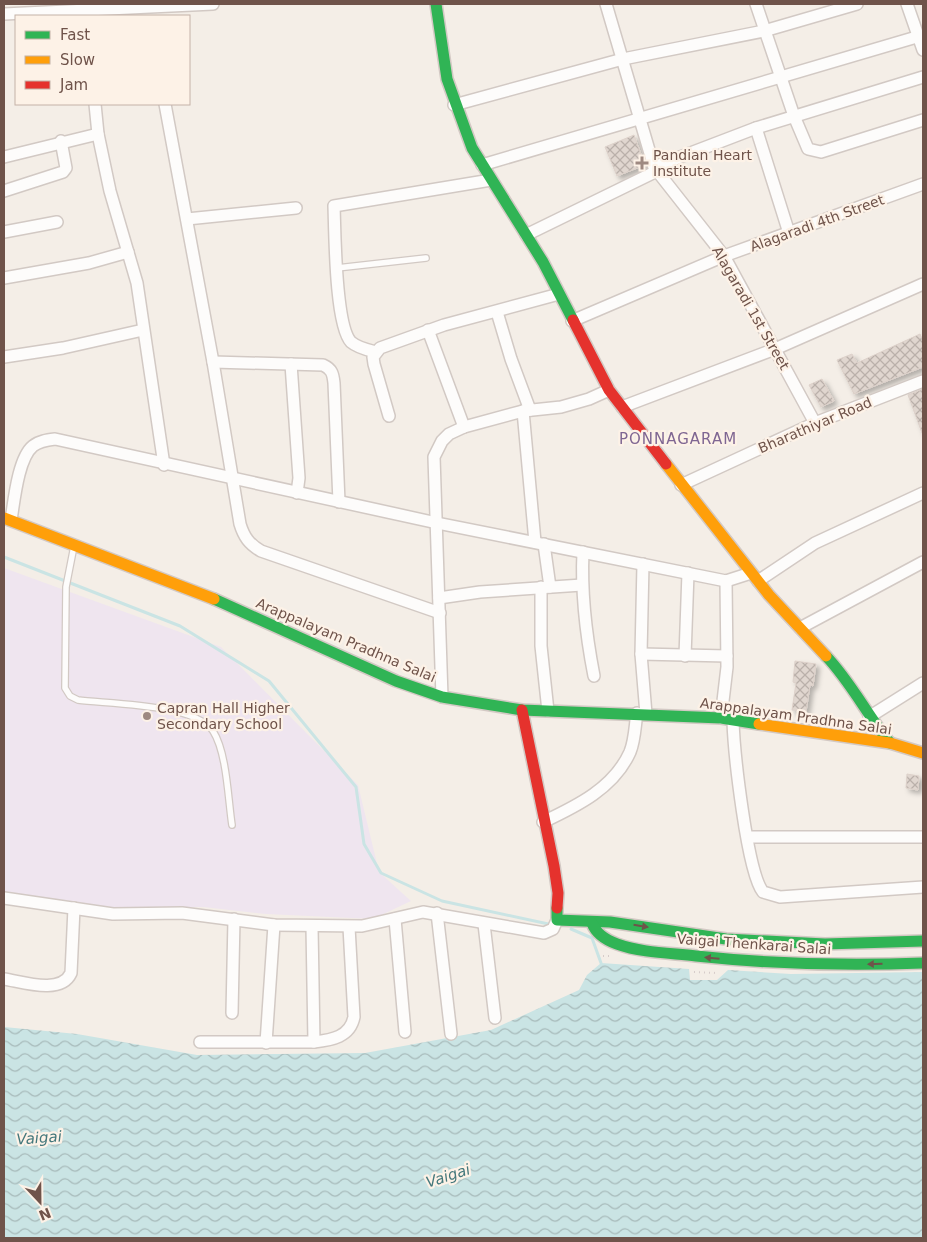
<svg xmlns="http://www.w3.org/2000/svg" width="927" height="1242" font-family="'DejaVu Sans',sans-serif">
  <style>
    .education { fill: #efe5ef }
    .water { fill: url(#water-waves) }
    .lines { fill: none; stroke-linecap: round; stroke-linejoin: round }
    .stream { stroke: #cae4e4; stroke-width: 3 }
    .building { fill: url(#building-cross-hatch); stroke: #ddd1ca; filter: url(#shadow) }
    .lane-casing { stroke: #d2c9c4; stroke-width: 8 }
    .street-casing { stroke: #d2c9c4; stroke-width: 14 }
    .fast-casing { stroke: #d3c9c4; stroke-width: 14 }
    .slow-casing { stroke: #d3c9c4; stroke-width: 14 }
    .jam-casing { stroke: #d3c9c4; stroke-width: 14 }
    .path { stroke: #d6ccca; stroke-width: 2; stroke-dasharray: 1 4; stroke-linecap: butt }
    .lane { stroke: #fdfcfb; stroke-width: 5.5 }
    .street { stroke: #fdfcfb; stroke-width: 11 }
    .fast { stroke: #30b455; stroke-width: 11 }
    .slow { stroke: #ff9f0a; stroke-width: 11 }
    .jam { stroke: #e5322d; stroke-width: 11 }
    .oneway { fill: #6f534a }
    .poi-dot { fill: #9e8981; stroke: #fdf2e7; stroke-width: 2 }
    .labels { text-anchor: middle; stroke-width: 4.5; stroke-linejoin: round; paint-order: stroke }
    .poi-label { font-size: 14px; fill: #6f534a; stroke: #fdf2e7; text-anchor: start }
    .street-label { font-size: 14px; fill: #6f534a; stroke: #fdf2e7 }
    .neighbourhood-label { font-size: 15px; letter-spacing: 1px; fill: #7f6692; stroke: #fdf2e7 }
    .water-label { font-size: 15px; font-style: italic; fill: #43777b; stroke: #fdf2e7 }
  </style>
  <defs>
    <pattern id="water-waves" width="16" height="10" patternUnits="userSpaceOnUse" patternTransform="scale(1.25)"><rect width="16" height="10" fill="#cae4e4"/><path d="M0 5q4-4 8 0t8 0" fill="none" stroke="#a8bbbb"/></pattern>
    <pattern id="building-cross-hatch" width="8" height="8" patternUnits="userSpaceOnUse" patternTransform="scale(1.25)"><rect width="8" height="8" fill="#e0d6cf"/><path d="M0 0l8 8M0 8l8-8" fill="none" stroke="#bab0aa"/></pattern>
    <filter id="shadow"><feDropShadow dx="3.5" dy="3.5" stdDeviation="2.5" flood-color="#0004"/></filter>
  </defs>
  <rect width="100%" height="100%" fill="#f4eee7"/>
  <polygon class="education" points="4,568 221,647 358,785 379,872 411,901 373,919 266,914 203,907 118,908 4,893"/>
  <polygon class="water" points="601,963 689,969 690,980 717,980 728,970 791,974 923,972 923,1238 4,1238 4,1027 77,1034 197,1055 365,1053 491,1030 579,990 587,975"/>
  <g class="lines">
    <g class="stream">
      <polyline points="4,557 180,626 269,681 356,787 364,844 381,873 442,901 553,925"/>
      <polyline points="571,929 592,938 601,963"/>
    </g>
  </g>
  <g class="building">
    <polygon points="634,135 645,165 617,176 605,147"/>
    <polygon points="920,334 923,341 923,367 854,394 837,360 852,354 857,363"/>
    <polygon points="822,379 834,401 821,407 809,385"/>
    <polygon points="923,389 923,433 922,433 908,395"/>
    <polygon points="795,661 816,664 813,686 810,685 806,712 792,710 796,683 793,682"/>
    <polygon points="907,774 919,776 918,790 906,788"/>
  </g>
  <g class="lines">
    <g class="lane-casing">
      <g id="lane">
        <polyline points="337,268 426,258"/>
        <path d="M74,546l-8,41 -1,101 5,8 8,4c32,4 118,4 135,31 14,22 15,68 19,94"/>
      </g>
    </g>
    <g class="street-casing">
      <g id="street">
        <polyline points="606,4 654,167 724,256 815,423"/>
        <polyline points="756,4 794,116 808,149 821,152 923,120"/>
        <polyline points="907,4 923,50"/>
        <polyline points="4,14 213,4"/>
        <polyline points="95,104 98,134 110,191 137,283 164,465"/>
        <path d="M165,104l48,258 27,162c4,13 9,20 21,27l179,62"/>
        <polyline points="454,105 623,59 764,31 857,4"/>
        <polyline points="756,128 789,233"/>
        <polyline points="4,157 98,134"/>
        <polyline points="482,165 920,36"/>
        <polyline points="654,167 756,128 923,77"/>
        <polyline points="4,191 63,172 66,168 61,141"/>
        <polyline points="187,219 296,208"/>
        <polyline points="4,232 57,222"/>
        <polyline points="526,235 657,171"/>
        <polyline points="4,278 89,263 128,252"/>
        <polyline points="497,312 511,359 530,410"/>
        <polyline points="572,321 724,256 923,184"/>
        <polyline points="428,330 464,427"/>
        <path d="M376,352c-8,-2 -18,-4 -25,-10 -16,-17 -16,-110 -17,-136l157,-26"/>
        <polyline points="4,357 63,348 143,330"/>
        <path d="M213,362l110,3c9,4 10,9 11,18l5,119"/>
        <polyline points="291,364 299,478 297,493"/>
        <polyline points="622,407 775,349 923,284"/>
        <polyline points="523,411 535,542"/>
        <polyline points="389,416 374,364 373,357 380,348 444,325 559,294"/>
        <polyline points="681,485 815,423 923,381"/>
        <path d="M11,520c3,-18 7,-62 22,-74 6,-5 14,-6 22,-7l382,84 289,58 25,-8"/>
        <polyline points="544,544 550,587"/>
        <path d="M583,552c-2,41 3,83 11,124"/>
        <polyline points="643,564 641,654 646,714"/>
        <polyline points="758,581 815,543 923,493"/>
        <polyline points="541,587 541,646 548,711"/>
        <polyline points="439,598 480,592 582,585"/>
        <polyline points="800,628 923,562"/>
        <polyline points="641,654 727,656"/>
        <polyline points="685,656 688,573"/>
        <polyline points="442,697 434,457 442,441 449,434 464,427 523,411 561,407 589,399 609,390"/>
        <polyline points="869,717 923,683"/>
        <polyline points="721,718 727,667 726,581"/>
        <path d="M733,721c1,31 14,151 30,171l17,5 143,-10"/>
        <path d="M543,822c34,-16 71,-34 87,-70 5,-12 5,-27 7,-39"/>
        <polyline points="748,837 923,837"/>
        <polyline points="4,898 113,914 182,913 274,925 362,926 423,912 544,933 553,929 557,920"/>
        <polyline points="437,913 451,1034"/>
        <polyline points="395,919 405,1032"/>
        <polyline points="484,924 495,1018"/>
        <polyline points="312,927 314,1042"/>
        <path d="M4,979c19,3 57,16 67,-6l3,-65"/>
        <polyline points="232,1013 234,919"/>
        <path d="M200,1042h114c18,-2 36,-5 40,-25l-5,-90"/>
        <polyline points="266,1043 274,925"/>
      </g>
    </g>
    <g class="fast-casing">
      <g id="fast">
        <polyline points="436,4 447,79 472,148 543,262 573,320"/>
        <polyline points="214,599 396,681 442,697 522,710 721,718 759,724"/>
        <path d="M826,656c25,26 41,59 64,87"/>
        <polyline points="557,908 557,920 610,922 726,939 825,944 923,941"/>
        <path d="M592,923c4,11 14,17 25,21 25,9 53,9 79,12 75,8 151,10 227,7"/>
      </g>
    </g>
    <g class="slow-casing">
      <g id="slow">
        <polyline points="666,464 769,595 826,656"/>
        <polyline points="4,518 214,599"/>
        <polyline points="759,724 890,743 923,753"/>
      </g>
    </g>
    <g class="jam-casing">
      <g id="jam">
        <polyline points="573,320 609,390 666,464"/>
        <polyline points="522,710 554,866 558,893 557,908"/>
      </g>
    </g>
    <g class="path">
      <polyline points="603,956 609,956"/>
      <polyline points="694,972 717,973"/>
    </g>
    <use href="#lane" class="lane"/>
    <use href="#street" class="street"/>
    <use href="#fast" class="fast"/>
    <use href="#slow" class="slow"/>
    <use href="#jam" class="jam"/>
  </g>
  <defs><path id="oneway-solid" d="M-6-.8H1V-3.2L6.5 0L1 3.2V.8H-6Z" transform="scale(1.25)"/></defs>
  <g class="oneway">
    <use href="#oneway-solid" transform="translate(641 926) rotate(9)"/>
    <use href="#oneway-solid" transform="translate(712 958) rotate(-175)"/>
    <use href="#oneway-solid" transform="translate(875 964) rotate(179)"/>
  </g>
  <g class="poi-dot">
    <path d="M639.5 155.5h5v5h5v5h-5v5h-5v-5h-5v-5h5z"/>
    <circle cx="147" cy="716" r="5"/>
  </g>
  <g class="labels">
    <g class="poi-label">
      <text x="653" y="160">Pandian Heart<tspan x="653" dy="16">Institute</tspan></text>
      <text x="157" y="713">Capran Hall Higher<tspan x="157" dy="16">Secondary School</tspan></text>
    </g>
    <g class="street-label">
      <text transform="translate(817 223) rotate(-20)" y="5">Alagaradi 4th Street</text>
      <text transform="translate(751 308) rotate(60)" y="5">Alagaradi 1st Street</text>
      <text transform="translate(815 425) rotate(-23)" y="5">Bharathiyar Road</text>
      <text transform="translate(346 640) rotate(23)" y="5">Arappalayam Pradhna Salai</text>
      <text transform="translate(796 716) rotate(8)" y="5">Arappalayam Pradhna Salai</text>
      <text transform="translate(754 944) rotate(4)" y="5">Vaigai Thenkarai Salai</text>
    </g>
    <g class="neighbourhood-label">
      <text x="678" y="444">PONNAGARAM</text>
    </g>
    <g class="water-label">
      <text transform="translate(39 1138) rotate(-4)" y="5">Vaigai</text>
      <text transform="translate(448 1176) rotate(-18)" y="5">Vaigai</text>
    </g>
  </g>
  <rect width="927" height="1242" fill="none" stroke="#6f534a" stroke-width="10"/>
  <rect x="15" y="15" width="175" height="90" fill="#fdf2e7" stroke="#c4b2a8"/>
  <rect x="25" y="31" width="25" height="8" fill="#30b455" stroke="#c4b2a8"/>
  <text x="60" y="40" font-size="15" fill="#6f534a">Fast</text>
  <rect x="25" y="56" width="25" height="8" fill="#ff9f0a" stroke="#c4b2a8"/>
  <text x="60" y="65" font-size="15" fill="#6f534a">Slow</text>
  <rect x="25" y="81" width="25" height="8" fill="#e5322d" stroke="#c4b2a8"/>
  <text x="60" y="90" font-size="15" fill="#6f534a">Jam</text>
  <g transform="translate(40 1202) rotate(158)" stroke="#fdf2e7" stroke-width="4" paint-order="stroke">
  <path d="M0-4L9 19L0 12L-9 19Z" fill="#6f534a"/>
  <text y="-8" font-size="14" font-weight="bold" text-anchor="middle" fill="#6f534a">N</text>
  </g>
</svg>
